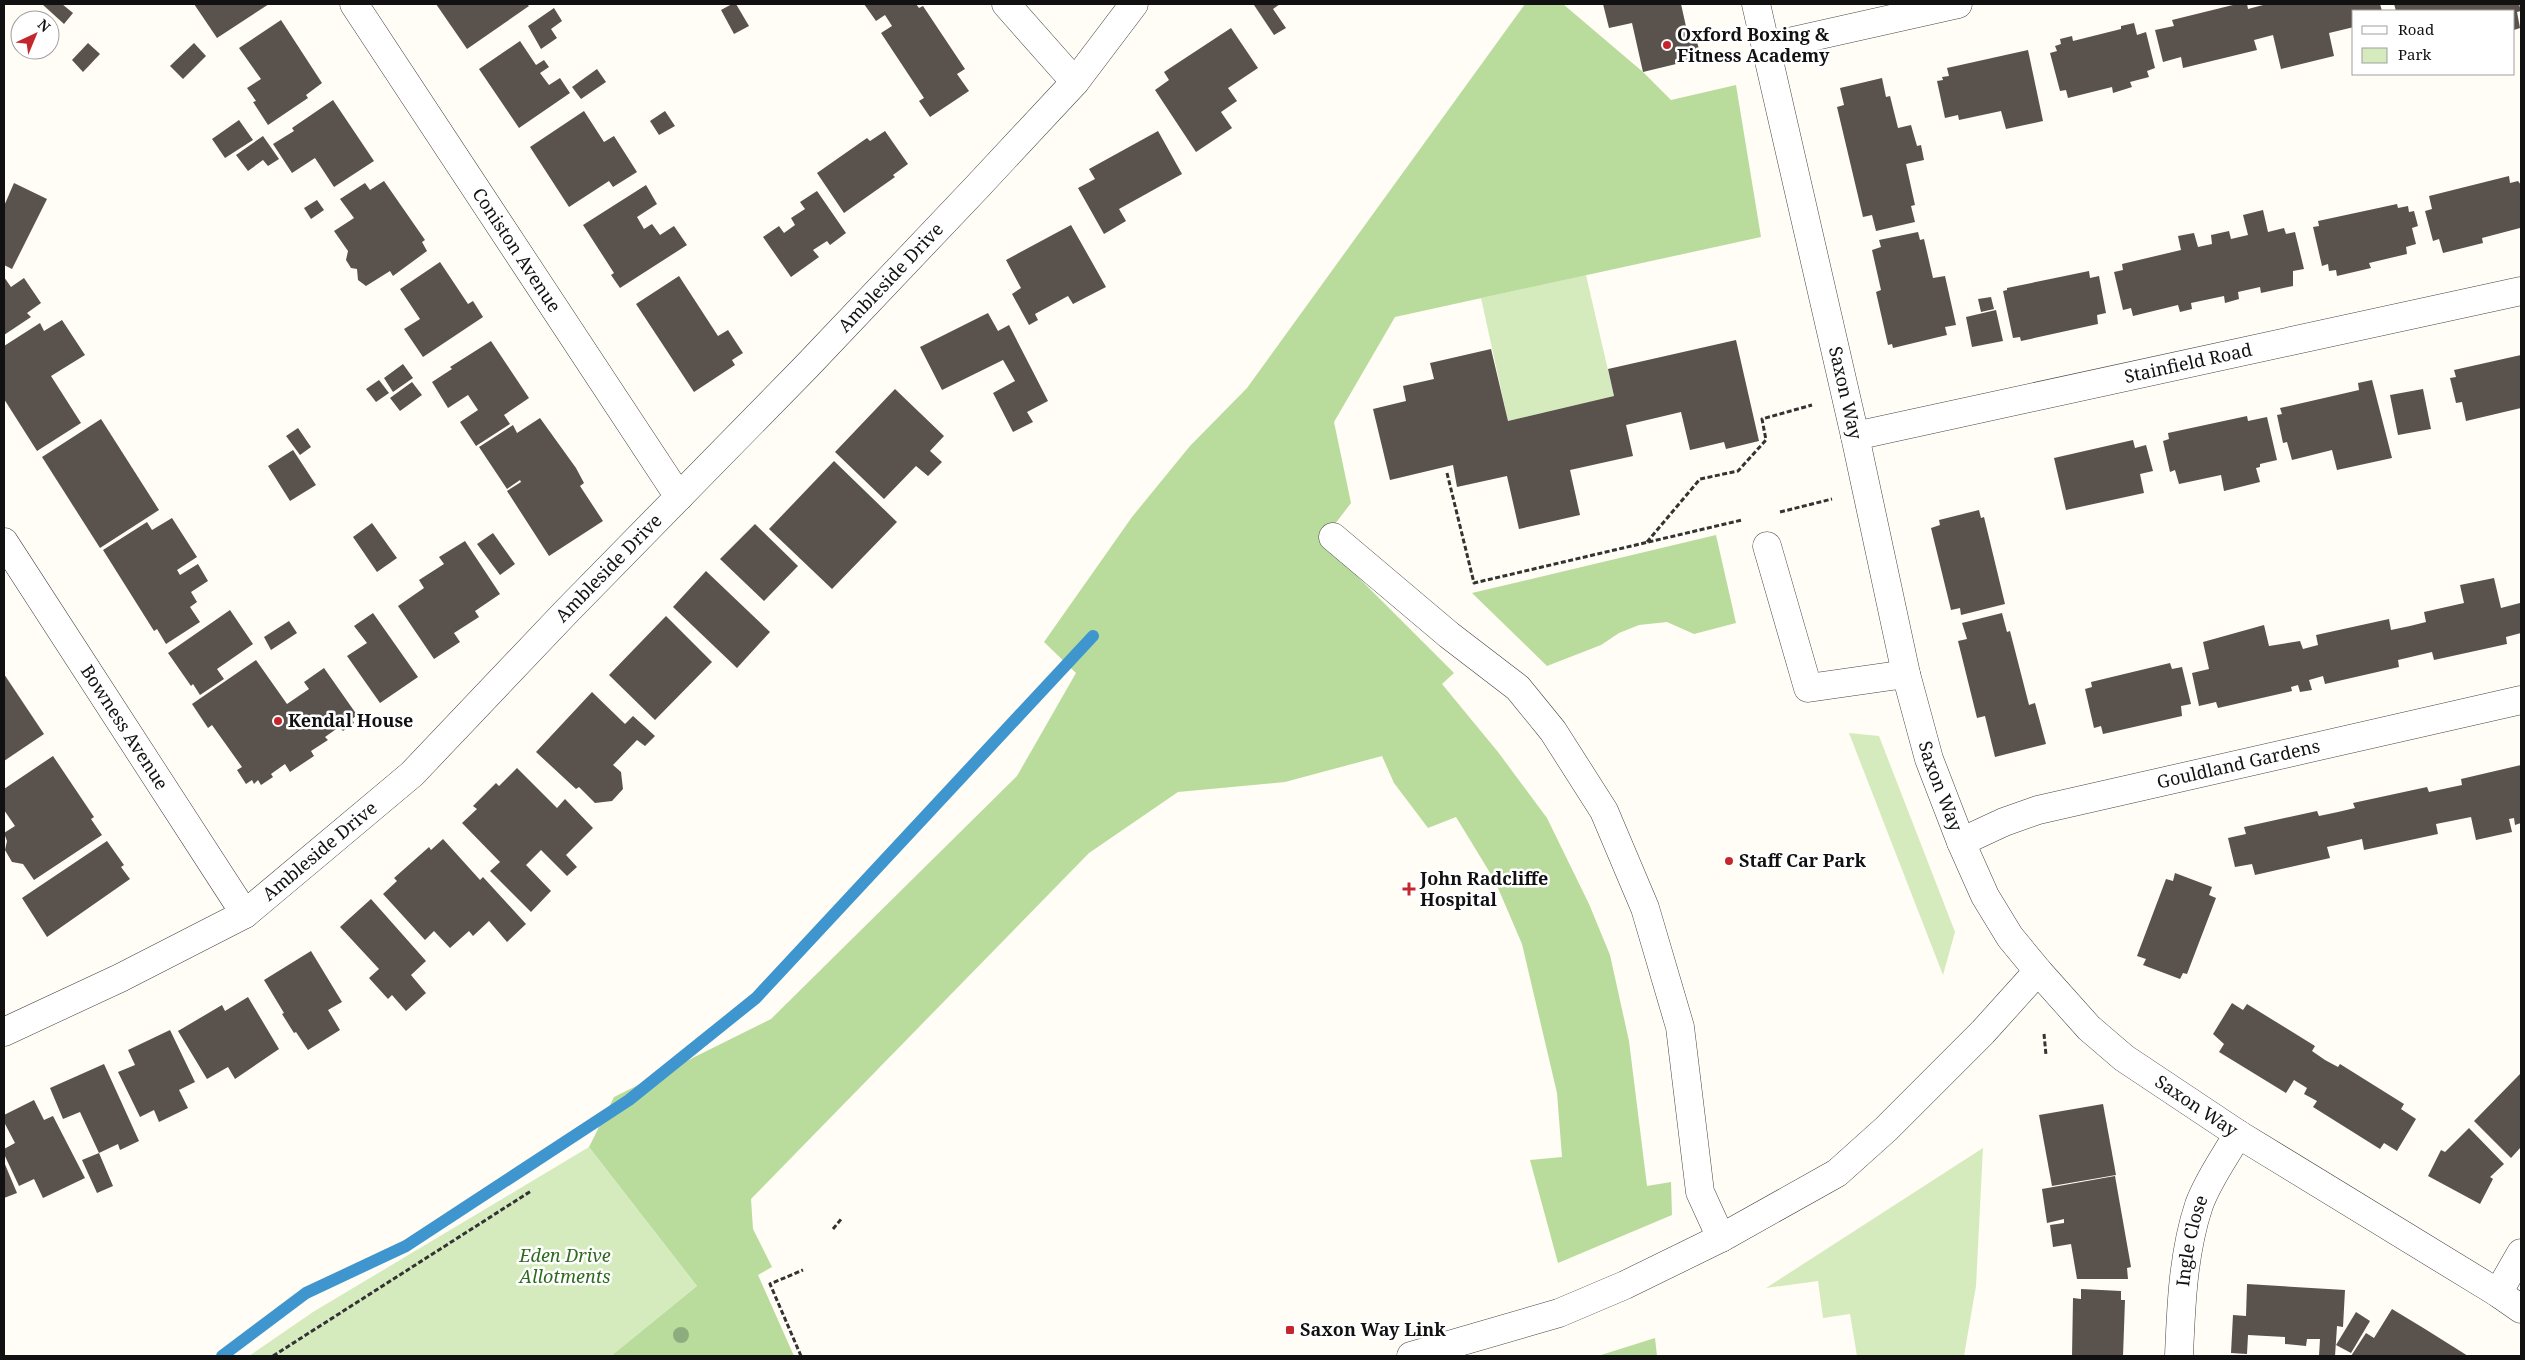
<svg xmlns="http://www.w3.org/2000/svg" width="2525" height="1360" font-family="'Noto Serif',serif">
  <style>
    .green { fill: #d5ebbd }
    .forest { fill: #b9dc9c }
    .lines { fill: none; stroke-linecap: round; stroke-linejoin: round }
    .stream { stroke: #3f96cf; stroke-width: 12 }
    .building { fill: #5a524d }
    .minor-casing { stroke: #444; stroke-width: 29 }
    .path { stroke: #333; stroke-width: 3; stroke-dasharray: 5 2.5; stroke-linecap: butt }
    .minor { stroke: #fff; stroke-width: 28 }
    .tree { fill: #8dad7f }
    .poi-dot { fill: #c4262e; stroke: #fff; stroke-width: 2 }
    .labels { text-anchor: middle; stroke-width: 5; stroke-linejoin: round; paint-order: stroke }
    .poi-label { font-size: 18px; font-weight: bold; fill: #111; stroke: #fff; text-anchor: start }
    .street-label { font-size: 18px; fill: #111; stroke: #fff }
    .park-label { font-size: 18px; font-style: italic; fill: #2f6b1f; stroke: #fff }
  </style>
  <rect width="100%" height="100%" fill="#fffdf5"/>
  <g class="green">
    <polygon points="1586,275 1614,396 1508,421 1481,298"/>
    <polygon points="1849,733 1879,736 1955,932 1943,975"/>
    <polygon points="589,1147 697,1286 611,1356 249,1356 313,1312"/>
    <polygon points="1983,1148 1976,1286 1964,1356 1857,1356 1850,1314 1823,1318 1818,1281 1766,1288"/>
  </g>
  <g class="forest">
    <polygon points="1525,4 1563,4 1643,72 1671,100 1736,85 1761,237 1395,317 1334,422 1351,503 1322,541 1454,673 1442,684 1498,752 1547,818 1589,904 1610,955 1629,1041 1647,1186 1671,1182 1672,1215 1558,1263 1530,1160 1562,1157 1557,1093 1522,944 1495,881 1456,817 1428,828 1394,783 1382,756 1285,782 1178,792 1089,853 751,1199 753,1229 772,1267 758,1275 794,1356 611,1356 697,1286 589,1147 614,1097 771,1019 1017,776 1076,673 1044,642 1132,517 1190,446 1247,388"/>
    <polygon points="1716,535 1736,623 1694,634 1667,622 1639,625 1619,633 1601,645 1547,666 1472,593"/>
    <polygon points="1655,1338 1657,1356 1598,1356"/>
  </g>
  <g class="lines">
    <polyline class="stream" points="222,1356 306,1293 406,1246 629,1100 756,998 1093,636"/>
  </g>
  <g class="building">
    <polygon points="42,4 62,4 73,13 64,24"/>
    <polygon points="194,4 269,4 217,38"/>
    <polygon points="436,4 527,4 529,6 467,49"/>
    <polygon points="732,4 736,4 749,26 734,34 721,10"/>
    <polygon points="864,4 916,4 919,8 923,6 965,69 957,74 969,91 930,117 919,101 924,98 881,33 892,26 885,15 876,21"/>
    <polygon points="1256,4 1280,4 1273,9 1286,28 1274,35 1254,5"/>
    <polygon points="1603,4 1681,4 1687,31 1694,29 1701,58 1643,72 1632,23 1609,28"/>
    <polygon points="2237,4 2247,4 2248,9 2267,4 2380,4 2382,11 2354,11 2354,27 2329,33 2334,56 2281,69 2273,35 2254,40 2257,50 2183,68 2181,57 2163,62 2155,30 2174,26 2172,20"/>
    <polygon points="2394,4 2519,4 2521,11 2517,12 2520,28 2514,30 2514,11 2396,11"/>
    <polygon points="554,8 562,21 551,29 557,38 541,49 528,26"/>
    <polygon points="281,20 322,83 306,95 308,98 268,125 253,102 256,101 247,88 261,79 239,48"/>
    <polygon points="2134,23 2137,35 2146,32 2155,68 2147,71 2149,77 2130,82 2132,87 2113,93 2112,87 2068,98 2066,90 2060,91 2050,53 2057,51 2055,46 2061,44 2060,39 2072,36 2073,41 2121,29 2121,26"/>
    <polygon points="1231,28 1258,68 1228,88 1237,101 1221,112 1232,128 1196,152 1155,90 1169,80 1164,72"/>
    <polygon points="520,41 536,65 544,60 549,67 540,73 549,85 560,78 570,93 519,128 479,69"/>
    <polygon points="88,43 100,54 83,72 72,60"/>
    <polygon points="194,43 206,56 183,79 170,66"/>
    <polygon points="2028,50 2043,121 2006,129 2001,111 1959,120 1958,115 1945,118 1937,81 1943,80 1942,77 1949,76 1947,68"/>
    <polygon points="597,69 606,82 581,99 572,87"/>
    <polygon points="1882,78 1886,97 1890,96 1898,128 1911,125 1917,146 1921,145 1924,160 1906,164 1915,205 1911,206 1915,222 1876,231 1872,215 1863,217 1837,107 1844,105 1840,88"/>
    <polygon points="333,100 374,161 334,187 315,158 292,173 273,144 294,131 292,128"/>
    <polygon points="584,111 604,142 614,136 637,172 613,187 609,181 569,207 530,147"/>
    <polygon points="665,111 675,126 659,135 650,121"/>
    <polygon points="239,120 253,140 225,158 212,139"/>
    <polygon points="885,131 908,164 893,175 895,177 844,213 817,173 867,138 870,141"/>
    <polygon points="1158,131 1182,174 1119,209 1126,221 1104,234 1078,188 1095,179 1089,169"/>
    <polygon points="263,136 279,159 268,166 263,160 248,171 236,155"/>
    <polygon points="2509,176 2510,183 2518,181 2521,185 2520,228 2482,238 2483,243 2443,253 2439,239 2433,241 2425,211 2432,209 2429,196"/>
    <polygon points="384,181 425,240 422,242 427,251 393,276 390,271 366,286 358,280 357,269 351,268 346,260 348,251 334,231 354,218 340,199 365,183 370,190"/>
    <polygon points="14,183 47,199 12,269 4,265 4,206"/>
    <polygon points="646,185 657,204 637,217 644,229 652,224 660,235 674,226 687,245 620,288 611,275 614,273 583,225"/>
    <polygon points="817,191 846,233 830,245 827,241 813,250 819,257 791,277 763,237 779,226 784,233 795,225 791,218 805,209 800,202"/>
    <polygon points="317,200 324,210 311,219 304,208"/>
    <polygon points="2397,204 2398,208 2408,206 2409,212 2414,211 2418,226 2412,228 2416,244 2406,247 2407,254 2369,263 2371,268 2337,276 2336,270 2329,271 2328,264 2322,266 2313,227 2319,226 2318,221"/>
    <polygon points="2263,210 2268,232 2284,228 2286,234 2295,232 2304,269 2293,271 2293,286 2261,293 2260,287 2238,292 2239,299 2225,303 2224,296 2191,303 2192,309 2180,312 2178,305 2133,316 2131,308 2123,310 2114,272 2123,270 2122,264 2181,250 2178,236 2194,233 2198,247 2212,244 2211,235 2229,231 2231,239 2248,235 2243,215"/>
    <polygon points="1071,225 1106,287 1073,304 1068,296 1035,314 1038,320 1029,325 1012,294 1021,288 1006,260"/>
    <polygon points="1918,232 1920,240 1924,239 1933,278 1945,276 1956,325 1945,327 1947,335 1893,348 1892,344 1888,345 1876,292 1881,290 1872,250 1881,247 1879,240"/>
    <polygon points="440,262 468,304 473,301 483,317 423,357 404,329 420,319 400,289"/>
    <polygon points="2089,271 2090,278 2099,276 2106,313 2097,315 2098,324 2021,341 2020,337 2013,338 2003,291 2007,290 2007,288"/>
    <polygon points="679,276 718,336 728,330 743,353 732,360 735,365 694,392 636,304"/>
    <polygon points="4,277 11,287 24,278 41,303 27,313 31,317 4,335"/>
    <polygon points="1991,297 1994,309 1981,312 1978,299"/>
    <polygon points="1996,310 2003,341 1972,347 1966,317"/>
    <polygon points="988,313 998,331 1009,325 1048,401 1027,412 1033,422 1013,432 993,393 1015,381 1003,360 942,390 920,347"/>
    <polygon points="62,320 85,355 51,376 81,423 37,451 4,399 4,346 40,323 44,331"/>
    <polygon points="1736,340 1759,441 1726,449 1724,442 1690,450 1681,412 1626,425 1633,456 1570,470 1580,515 1519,529 1507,476 1457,487 1453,465 1390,480 1373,409 1406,401 1403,386 1434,379 1430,363 1491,349 1508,421 1614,396 1608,369"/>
    <polygon points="491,341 529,398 504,415 510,424 476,446 460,422 478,410 468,395 448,408 432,382 452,369 450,367"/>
    <polygon points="2521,355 2521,408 2466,421 2462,402 2456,403 2450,378 2456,377 2454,370"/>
    <polygon points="403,364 413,378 393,392 384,378"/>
    <polygon points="379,380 389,393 376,402 366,389"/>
    <polygon points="2372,380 2392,458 2337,470 2332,450 2292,460 2287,442 2283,443 2277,415 2282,414 2280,408 2359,390 2358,383"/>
    <polygon points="412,382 422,395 400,411 390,398"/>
    <polygon points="895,389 944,436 930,451 942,462 928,476 916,466 884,499 835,452"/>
    <polygon points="2423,389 2431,429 2398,435 2390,395"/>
    <polygon points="2247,416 2248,421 2267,417 2277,460 2260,464 2260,467 2256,468 2260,482 2224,491 2221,475 2179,484 2175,470 2170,472 2163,441 2169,439 2168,433"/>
    <polygon points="540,418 576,468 584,483 580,486 603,521 549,556 507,491 521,482 520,480 507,489 479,447 513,425 517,433"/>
    <polygon points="101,419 159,510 100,548 42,457"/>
    <polygon points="298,428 311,447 300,455 286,436"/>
    <polygon points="2133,440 2135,448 2146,445 2153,471 2140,474 2144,493 2066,510 2054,458"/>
    <polygon points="293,450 316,485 290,501 268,466"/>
    <polygon points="834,461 897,522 832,589 769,529"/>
    <polygon points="1979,510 1981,518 1984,517 2005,604 1961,615 1960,608 1951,610 1931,528 1940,525 1939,520"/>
    <polygon points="172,518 197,557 177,570 180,575 198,564 208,581 191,592 197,602 190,607 200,622 166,644 157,629 154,631 103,550 147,522 152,530"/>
    <polygon points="372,523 397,558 377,572 353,537"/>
    <polygon points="755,524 798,566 764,601 720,559"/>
    <polygon points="493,533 515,564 500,575 477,544"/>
    <polygon points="465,541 500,594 475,611 479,617 454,633 460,642 434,659 398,606 424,588 419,580 444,564 439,557"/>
    <polygon points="706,571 770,632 737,668 673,607"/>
    <polygon points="2494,578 2501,608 2520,603 2521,610 2521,633 2506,637 2507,644 2434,660 2432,652 2398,660 2399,667 2325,684 2323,676 2309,680 2312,690 2300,692 2298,685 2291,687 2292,691 2218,708 2216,702 2199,706 2192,673 2209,669 2203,642 2264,625 2269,646 2300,641 2303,649 2318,645 2316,635 2389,619 2391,630 2410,626 2426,622 2424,612 2464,603 2460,585"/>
    <polygon points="230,610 253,644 217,669 224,679 200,695 193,684 191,686 168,653"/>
    <polygon points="373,613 418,677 380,703 347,656 367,643 354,626"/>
    <polygon points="2002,613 2007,632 2010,631 2029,705 2035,703 2046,744 1995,757 1985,716 1977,718 1958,641 1967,639 1962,623"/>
    <polygon points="666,616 712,662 655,720 609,675"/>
    <polygon points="289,621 297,633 271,650 264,637"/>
    <polygon points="256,660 287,704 309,689 304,682 324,668 357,715 352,719 354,723 343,731 339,727 325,737 328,740 311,751 314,756 290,772 285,764 271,774 273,777 261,785 258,780 254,784 252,780 246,784 237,770 242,767 212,725 208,728 192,704"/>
    <polygon points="2170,663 2172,669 2182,667 2191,704 2181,706 2182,716 2103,734 2101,726 2094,728 2085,689 2092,687 2091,682"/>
    <polygon points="4,674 44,734 4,761"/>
    <polygon points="592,692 625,724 633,716 655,736 645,746 637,740 613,765 621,772 623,789 612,801 595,803 579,787 576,789 536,752"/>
    <polygon points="53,756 94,817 91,819 102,835 34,880 23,864 12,862 5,850 7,841 4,833 15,826 4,810 4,789"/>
    <polygon points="2521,765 2521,823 2515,825 2514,818 2509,819 2512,832 2476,840 2471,817 2436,824 2438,834 2364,850 2362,839 2345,843 2327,847 2330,858 2255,875 2252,864 2235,867 2228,838 2246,834 2244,827 2317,811 2319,816 2338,812 2355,808 2353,803 2427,787 2429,792 2462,785 2461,779"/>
    <polygon points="517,768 557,808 565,799 593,828 566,855 577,867 567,876 541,850 526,865 551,891 531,912 490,871 500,862 462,823 477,809 473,806 496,783 499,786"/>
    <polygon points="443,839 480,880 483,877 526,924 507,942 489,921 473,936 469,931 450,948 434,931 425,940 383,894 397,881 394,878 429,847 431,850"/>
    <polygon points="107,841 124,865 121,867 130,879 47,937 22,898"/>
    <polygon points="2175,873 2212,887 2209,895 2216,898 2187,974 2183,973 2180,979 2143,965 2146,959 2137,956 2166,879 2173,881"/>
    <polygon points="371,899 426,961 411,975 426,993 406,1011 392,995 388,999 369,978 379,969 340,927"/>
    <polygon points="311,951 342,1002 328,1010 340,1030 308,1050 296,1032 294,1033 282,1014 284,1013 264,980"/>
    <polygon points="248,997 279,1049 235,1079 228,1067 207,1079 178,1031 222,1005 225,1011"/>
    <polygon points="2232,1003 2243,1010 2247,1004 2315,1046 2312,1051 2325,1060 2338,1067 2340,1064 2404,1104 2401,1109 2416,1119 2397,1151 2384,1143 2380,1149 2313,1107 2317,1101 2304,1094 2307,1088 2294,1080 2286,1093 2219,1052 2224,1044 2213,1034"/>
    <polygon points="170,1030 195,1082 179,1090 188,1108 159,1122 154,1110 140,1117 118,1072 135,1065 128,1050"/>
    <polygon points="104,1064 139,1141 120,1150 118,1144 99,1153 113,1186 97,1193 82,1160 99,1153 80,1112 63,1119 50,1088"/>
    <polygon points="2521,1073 2521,1147 2511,1158 2474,1121"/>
    <polygon points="34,1100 44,1120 53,1116 85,1178 43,1198 34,1179 19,1186 4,1154 4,1149 15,1143 4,1122 4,1115"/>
    <polygon points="2103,1104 2116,1175 2052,1186 2039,1115"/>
    <polygon points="2469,1128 2504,1164 2490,1177 2493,1179 2480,1204 2428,1176 2441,1150 2445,1152"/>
    <polygon points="4,1162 17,1193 4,1198"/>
    <polygon points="2115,1176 2131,1267 2127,1268 2128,1279 2077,1279 2071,1244 2053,1247 2050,1225 2064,1223 2064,1219 2047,1223 2042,1189"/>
    <polygon points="2247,1284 2345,1290 2343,1327 2337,1326 2335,1356 2319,1356 2320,1339 2307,1339 2306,1346 2285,1344 2285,1337 2248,1335 2247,1354 2231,1353 2233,1315 2246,1316"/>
    <polygon points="2081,1289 2121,1291 2121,1300 2125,1300 2123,1356 2072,1356 2073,1298 2081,1299"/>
    <polygon points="2392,1309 2425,1329 2468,1356 2351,1356 2366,1333 2374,1338"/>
    <polygon points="2356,1312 2370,1321 2351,1353 2336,1345"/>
  </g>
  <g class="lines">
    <g class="minor-casing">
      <g id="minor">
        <path id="s1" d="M354,4l325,493"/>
        <polyline points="1006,4 1075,82"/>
        <path id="s2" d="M1756,4l99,432 51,238 23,85 32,83 24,54 25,41 28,34 51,57 35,30 114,76 260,159 23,16"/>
        <polyline points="1766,47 1958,4"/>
        <path id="s3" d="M1855,436l666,-145"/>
        <polyline points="1333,537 1449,635 1518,688 1553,731 1604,811 1645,908 1680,1027 1700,1192 1721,1238"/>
        <path id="s4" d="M4,542l241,372"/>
        <polyline points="1767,546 1808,688 1906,674"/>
        <path id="s5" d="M1961,842l43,-20 34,-12 483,-110"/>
        <path id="s6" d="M4,1032l116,-54 125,-64 167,-140 154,-162 241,-246 171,-180 97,-104 59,-78"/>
        <polyline points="2498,1293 2521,1253"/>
        <polyline points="1411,1356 1559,1313 1625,1285 1721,1238 1837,1173 1886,1129 1983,1032 2038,971"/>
        <path id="s7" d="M2179,1356c2,-50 4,-103 20,-151 9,-25 26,-48 39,-71"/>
      </g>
    </g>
    <g class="path">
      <polyline points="1447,473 1474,583 1742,520"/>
      <polyline points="1780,512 1832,499"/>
      <polyline points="1647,542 1700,479 1738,471 1766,440 1762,419 1812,405"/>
      <polyline points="2044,1034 2046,1055"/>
      <polyline points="833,1229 842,1218"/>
      <polyline points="273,1356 531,1191"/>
      <polyline points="801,1356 770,1284 803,1270"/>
    </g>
    <use href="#minor" class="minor"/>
  </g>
  <circle class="tree" cx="681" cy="1335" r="8"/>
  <g class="poi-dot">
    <circle cx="1667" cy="45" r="5"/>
    <circle cx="278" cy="721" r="5"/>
    <circle cx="1729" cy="861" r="5"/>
    <path d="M1406.5 881.5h5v5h5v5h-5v5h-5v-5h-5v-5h5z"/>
    <rect x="1285" y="1325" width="10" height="10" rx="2.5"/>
  </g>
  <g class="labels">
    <g class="poi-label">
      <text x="1677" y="41">Oxford Boxing &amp;<tspan x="1677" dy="21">Fitness Academy</tspan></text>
      <text x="288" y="727">Kendal House</text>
      <text x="1739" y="867">Staff Car Park</text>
      <text x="1420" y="885">John Radcliffe<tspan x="1420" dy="21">Hospital</tspan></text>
      <text x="1300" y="1336">Saxon Way Link</text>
    </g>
    <g class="street-label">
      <text dy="6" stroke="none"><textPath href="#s1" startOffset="295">Coniston Avenue</textPath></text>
      <text dy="6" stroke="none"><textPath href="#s6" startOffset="1176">Ambleside Drive</textPath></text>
      <text dy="6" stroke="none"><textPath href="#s3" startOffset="341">Stainfield Road</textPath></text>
      <text dy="6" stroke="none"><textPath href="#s2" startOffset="399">Saxon Way</textPath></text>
      <text dy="6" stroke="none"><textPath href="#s6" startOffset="771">Ambleside Drive</textPath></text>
      <text dy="6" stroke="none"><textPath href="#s4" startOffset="221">Bowness Avenue</textPath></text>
      <text dy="6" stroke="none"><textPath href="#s5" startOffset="289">Gouldland Gardens</textPath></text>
      <text dy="6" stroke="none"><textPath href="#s2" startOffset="804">Saxon Way</textPath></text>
      <text dy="6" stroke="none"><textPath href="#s6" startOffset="366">Ambleside Drive</textPath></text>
      <text dy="6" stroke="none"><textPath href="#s2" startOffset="1224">Saxon Way</textPath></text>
      <text dy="6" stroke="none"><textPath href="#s7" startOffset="116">Ingle Close</textPath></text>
    </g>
    <g class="park-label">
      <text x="565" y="1262">Eden Drive<tspan x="565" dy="21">Allotments</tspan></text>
    </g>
  </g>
  <rect width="2525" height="1360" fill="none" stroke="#111111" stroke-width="10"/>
  <rect x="2352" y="10" width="162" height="65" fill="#ffffff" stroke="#a0a0a0"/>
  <rect x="2362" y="26" width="25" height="8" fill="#ffffff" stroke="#a0a0a0"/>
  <text x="2398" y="35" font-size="15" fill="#111111">Road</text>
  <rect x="2362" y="48" width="25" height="15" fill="#d5ebbd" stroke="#a0a0a0"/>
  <text x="2398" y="60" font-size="15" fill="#111111">Park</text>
  <g transform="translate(35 35) rotate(44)"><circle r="24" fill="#ffffff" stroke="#a0a0a0"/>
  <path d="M0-4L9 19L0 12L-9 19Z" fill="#c4262e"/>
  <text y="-8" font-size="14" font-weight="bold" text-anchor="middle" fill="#111111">N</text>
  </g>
</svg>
